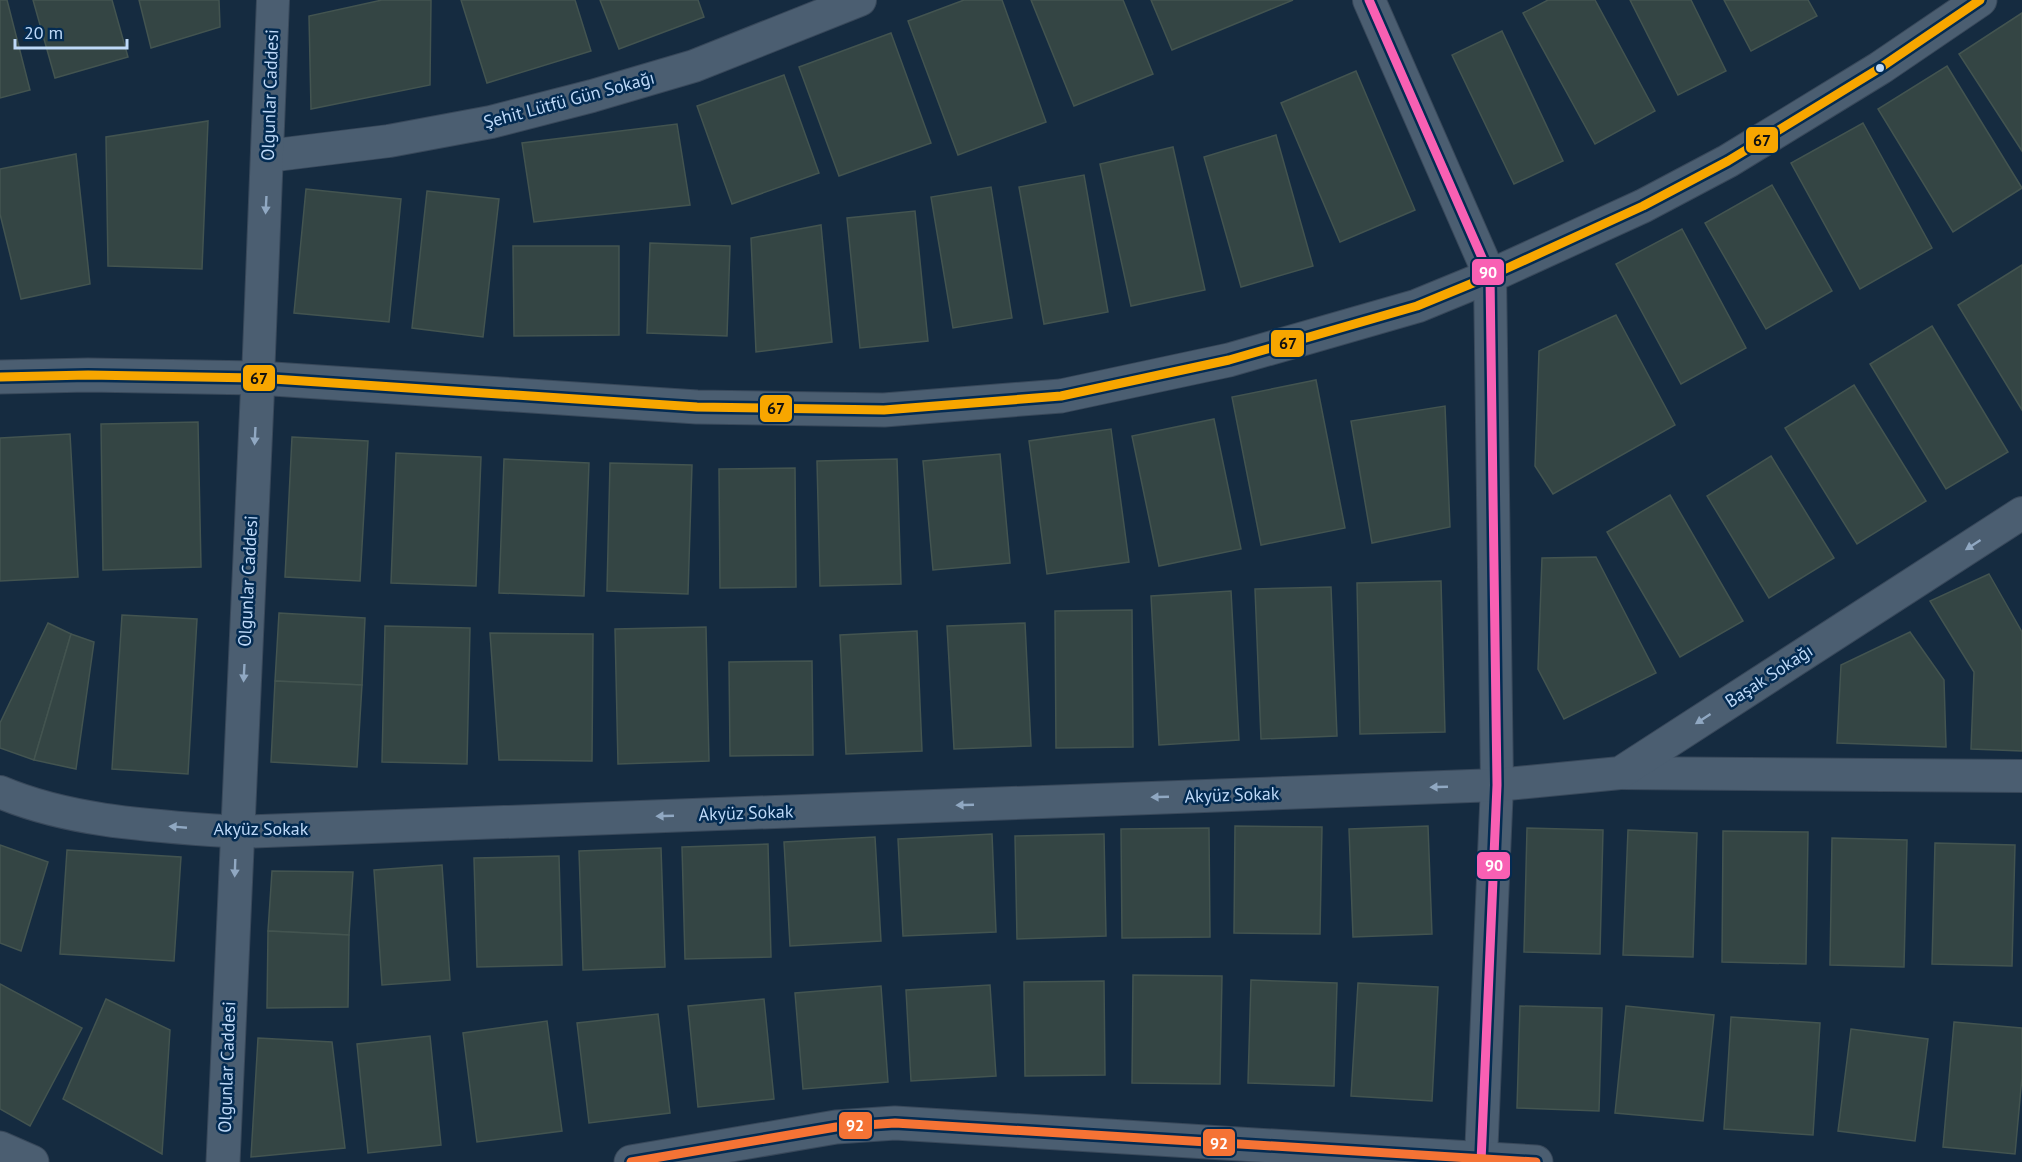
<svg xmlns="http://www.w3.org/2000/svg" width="2022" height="1162" font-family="'PT Sans',sans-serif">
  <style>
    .building { fill: #344544; stroke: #435450; stroke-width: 1.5 }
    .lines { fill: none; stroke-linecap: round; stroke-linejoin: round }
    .minor-casing { stroke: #38485a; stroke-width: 34 }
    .tertiary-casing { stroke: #38485a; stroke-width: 35 }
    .secondary-casing { stroke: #38485a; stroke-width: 35 }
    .minor { stroke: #4b5e71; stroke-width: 32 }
    .tertiary { stroke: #4b5e71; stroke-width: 33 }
    .secondary { stroke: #4b5e71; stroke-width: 33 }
    .bus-1-casing { stroke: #032b52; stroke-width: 14 }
    .bus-2-casing { stroke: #032b52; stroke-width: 14 }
    .bus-3-casing { stroke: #032b52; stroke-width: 14 }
    .bus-1 { stroke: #f860b3; stroke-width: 9 }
    .bus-2 { stroke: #f7a600; stroke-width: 9 }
    .bus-3 { stroke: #f57335; stroke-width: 9 }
    .oneway { fill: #90a8c2 }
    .bus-dot { fill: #bed9f8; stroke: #032b52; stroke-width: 2 }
    .labels { text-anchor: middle; stroke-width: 5; stroke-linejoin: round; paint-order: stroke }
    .street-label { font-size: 18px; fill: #bed9f8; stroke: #032b52 }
    .line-badge { stroke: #032b52; stroke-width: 2 }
    .badge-label { font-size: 16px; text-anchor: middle; font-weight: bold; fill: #fff }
    .pale-badge-label { font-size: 16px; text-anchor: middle; font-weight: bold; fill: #111 }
  </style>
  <rect width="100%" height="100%" fill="#152b40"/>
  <g class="building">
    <polygon points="0,0 7,0 30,90 0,98"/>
    <polygon points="33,0 112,0 128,57 55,78"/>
    <polygon points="139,0 219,0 220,27 151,48"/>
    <polygon points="382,0 431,0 430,85 311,109 309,16"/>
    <polygon points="461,0 575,0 591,51 487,83"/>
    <polygon points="600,0 698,0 704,17 619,49"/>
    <polygon points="964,0 1002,0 1046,122 958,155 908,21"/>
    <polygon points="1031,0 1123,0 1153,74 1074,106"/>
    <polygon points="1151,0 1293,0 1172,50"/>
    <polygon points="1548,0 1595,0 1655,111 1595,144 1523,13"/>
    <polygon points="1630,0 1691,0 1726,71 1678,95"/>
    <polygon points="1724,0 1808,0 1817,16 1751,51"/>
    <polygon points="2022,13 2022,151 1959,54"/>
    <polygon points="1502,31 1563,161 1514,184 1452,55"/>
    <polygon points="891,33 931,143 839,176 799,67"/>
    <polygon points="1947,66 2022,188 1953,232 1878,109"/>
    <polygon points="1356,71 1415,210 1340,242 1281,103"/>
    <polygon points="784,75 819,173 732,204 697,106"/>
    <polygon points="208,121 202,269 108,266 106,137"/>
    <polygon points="1863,123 1932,248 1860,289 1791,163"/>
    <polygon points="677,124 690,205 534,222 522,143"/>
    <polygon points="1276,135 1313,266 1241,287 1204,157"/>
    <polygon points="1173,147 1205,290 1131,306 1100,164"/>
    <polygon points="76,154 90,284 21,299 0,214 0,169"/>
    <polygon points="1084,175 1108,312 1044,324 1019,187"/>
    <polygon points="1772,185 1832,291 1766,329 1705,223"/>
    <polygon points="991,187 1012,318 953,328 931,197"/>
    <polygon points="306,189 401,199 389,322 294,313"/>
    <polygon points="427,191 499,199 483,337 412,328"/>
    <polygon points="915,211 928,341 860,348 847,218"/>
    <polygon points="821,225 832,342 756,352 751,238"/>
    <polygon points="1682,229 1746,348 1681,384 1616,264"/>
    <polygon points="650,243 730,246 727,336 647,333"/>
    <polygon points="513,246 619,246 619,335 514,336"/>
    <polygon points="2022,265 2022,410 1958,305"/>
    <polygon points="1616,315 1675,425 1553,494 1535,466 1539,351"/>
    <polygon points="1932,326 2008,452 1946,489 1870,364"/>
    <polygon points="1316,380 1345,528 1261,545 1232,397"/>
    <polygon points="1854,385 1926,501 1857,544 1785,428"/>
    <polygon points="1445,406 1450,527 1372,543 1351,421"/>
    <polygon points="1214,419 1241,549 1159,566 1132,436"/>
    <polygon points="198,422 201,567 103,570 101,424"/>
    <polygon points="1111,429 1129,562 1047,574 1029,441"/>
    <polygon points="70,434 78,577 0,581 0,438"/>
    <polygon points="292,437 368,441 360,581 285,577"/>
    <polygon points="396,453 481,457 476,586 391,583"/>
    <polygon points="1000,454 1010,563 933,570 923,461"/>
    <polygon points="1771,456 1834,558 1769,598 1707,496"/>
    <polygon points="504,459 589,463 584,596 499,593"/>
    <polygon points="897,459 901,584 820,586 817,461"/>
    <polygon points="610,463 692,465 688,594 607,591"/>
    <polygon points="795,468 796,587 720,588 719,469"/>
    <polygon points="1670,495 1743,621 1680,657 1607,532"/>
    <polygon points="1596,557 1656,673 1564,719 1538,669 1542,558"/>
    <polygon points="1989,574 2022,632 2022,751 1971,749 1974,672 1930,601"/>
    <polygon points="1441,581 1445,732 1360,734 1357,583"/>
    <polygon points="1331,587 1337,736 1261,739 1255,589"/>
    <polygon points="1231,591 1239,740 1159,745 1151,596"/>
    <polygon points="1132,610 1133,747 1056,748 1055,611"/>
    <polygon points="279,613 365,618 362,685 275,681"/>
    <polygon points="122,615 197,619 188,774 112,769"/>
    <polygon points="48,623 71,634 34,760 0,748 0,723"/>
    <polygon points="1025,623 1031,746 954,749 947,626"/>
    <polygon points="385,626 470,628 467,764 382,762"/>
    <polygon points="706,627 709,761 618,764 615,629"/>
    <polygon points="917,631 922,751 846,754 840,635"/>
    <polygon points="1910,632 1944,680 1946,747 1837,743 1841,665"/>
    <polygon points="490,633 593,634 592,761 499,760"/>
    <polygon points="71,634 94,642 76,769 34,760"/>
    <polygon points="812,661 813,755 730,756 729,662"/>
    <polygon points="275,681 362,685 357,767 271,762"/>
    <polygon points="1235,826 1322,827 1320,934 1234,933"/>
    <polygon points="1428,826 1432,934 1353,937 1349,829"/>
    <polygon points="1209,828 1210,937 1122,938 1121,829"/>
    <polygon points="1527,828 1603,830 1600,954 1524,952"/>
    <polygon points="1628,830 1697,833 1693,957 1623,955"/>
    <polygon points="1723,831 1808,832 1806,964 1722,962"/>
    <polygon points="992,834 996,932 903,936 898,839"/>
    <polygon points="1104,834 1106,936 1017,939 1015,836"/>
    <polygon points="875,837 881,941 790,946 784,842"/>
    <polygon points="1832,838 1907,840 1904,967 1830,965"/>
    <polygon points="1935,843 2015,845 2012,966 1932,964"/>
    <polygon points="768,844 771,957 685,959 682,847"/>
    <polygon points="0,845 48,862 21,951 0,943"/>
    <polygon points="661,848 665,967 583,970 579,851"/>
    <polygon points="67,850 181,857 174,961 60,954"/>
    <polygon points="559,856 562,965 477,967 474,858"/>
    <polygon points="442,865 450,980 382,985 374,870"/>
    <polygon points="272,871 353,872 349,935 268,931"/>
    <polygon points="268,931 349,935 348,1007 267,1008"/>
    <polygon points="1133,975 1222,976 1220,1084 1132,1083"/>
    <polygon points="1251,980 1337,983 1334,1086 1248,1083"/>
    <polygon points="1104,981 1105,1075 1025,1076 1024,982"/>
    <polygon points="1358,983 1438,987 1432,1101 1351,1096"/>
    <polygon points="0,984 82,1028 30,1126 0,1109"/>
    <polygon points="990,985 996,1076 911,1081 906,990"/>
    <polygon points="881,986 888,1082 803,1089 795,993"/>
    <polygon points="106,999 170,1030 162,1154 63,1099"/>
    <polygon points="764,999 774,1099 698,1107 688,1006"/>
    <polygon points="1520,1006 1602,1008 1599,1111 1517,1108"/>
    <polygon points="1626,1006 1714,1015 1703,1121 1615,1113"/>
    <polygon points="658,1014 670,1113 589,1123 577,1023"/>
    <polygon points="1731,1017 1820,1023 1813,1135 1724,1129"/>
    <polygon points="547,1021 562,1131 477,1142 463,1033"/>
    <polygon points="1954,1022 2022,1028 2022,1077 2015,1154 1943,1147"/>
    <polygon points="1851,1029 1928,1039 1915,1141 1838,1131"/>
    <polygon points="430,1036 441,1145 368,1153 357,1044"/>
    <polygon points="258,1038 332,1042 345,1148 251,1157"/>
  </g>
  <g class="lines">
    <g class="minor-casing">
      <g id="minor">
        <polyline points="1369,0 1490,276 1497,785 1481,1158"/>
        <polyline points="268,156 389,141 491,122 592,96 694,66 860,0"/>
        <polyline points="258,378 273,0"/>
        <polyline points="1620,773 2022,776"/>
        <path d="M0,792c73,31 159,34 237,40l1260,-47 123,-12 402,-260"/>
      </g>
    </g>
    <g class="tertiary-casing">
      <polyline id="tertiary" points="223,1162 258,378"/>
    </g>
    <g class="secondary-casing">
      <g id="secondary">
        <polyline points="0,377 88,375 258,378 697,407 884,410 1061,396 1229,360 1417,306 1490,276 1643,206 1728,161 1880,68 1980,0"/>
        <polyline points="0,1148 32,1162"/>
        <polyline points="631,1162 836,1127 895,1123 1536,1162"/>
      </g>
    </g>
    <use href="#minor" class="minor"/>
    <use href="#tertiary" class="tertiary"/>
    <use href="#secondary" class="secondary"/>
    <g class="bus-1-casing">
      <polyline id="bus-1" points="1369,0 1490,276 1497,785 1481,1162"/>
    </g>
    <g class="bus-2-casing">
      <polyline id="bus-2" points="0,377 88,375 258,378 697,407 884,410 1061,396 1229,360 1417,306 1490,276 1643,206 1728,161 1880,68 1980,0"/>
    </g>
    <g class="bus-3-casing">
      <polyline id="bus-3" points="631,1162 836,1127 895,1123 1536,1162"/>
    </g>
    <use href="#bus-1" class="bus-1"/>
    <use href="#bus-2" class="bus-2"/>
    <use href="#bus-3" class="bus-3"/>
  </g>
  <defs><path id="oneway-solid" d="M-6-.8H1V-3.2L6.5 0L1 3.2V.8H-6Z" transform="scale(1.5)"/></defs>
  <g class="oneway">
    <use href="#oneway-solid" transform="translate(266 205) rotate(93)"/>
    <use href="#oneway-solid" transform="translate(255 436) rotate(93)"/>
    <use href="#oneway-solid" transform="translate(1973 545) rotate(147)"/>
    <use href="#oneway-solid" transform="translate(244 673) rotate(93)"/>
    <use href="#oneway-solid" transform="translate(1703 719) rotate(147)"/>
    <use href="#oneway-solid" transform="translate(1439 787) rotate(178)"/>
    <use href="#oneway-solid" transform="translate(1160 797) rotate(178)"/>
    <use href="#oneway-solid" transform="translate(965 805) rotate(178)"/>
    <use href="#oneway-solid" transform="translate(665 816) rotate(178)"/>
    <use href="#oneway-solid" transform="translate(178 827) rotate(-175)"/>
    <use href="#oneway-solid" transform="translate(235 868) rotate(92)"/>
  </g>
  <circle class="bus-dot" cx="1880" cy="68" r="5"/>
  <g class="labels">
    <g class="street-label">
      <text transform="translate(270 95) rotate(-88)" y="6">Olgunlar Caddesi</text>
      <text transform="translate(569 100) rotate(-15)" y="6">Şehit Lütfü Gün Sokağı</text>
      <text transform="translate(248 581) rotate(-87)" y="6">Olgunlar Caddesi</text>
      <text transform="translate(1769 676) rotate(-33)" y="6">Başak Sokağı</text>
      <text transform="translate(1232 795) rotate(-2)" y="6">Akyüz Sokak</text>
      <text transform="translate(746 813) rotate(-2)" y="6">Akyüz Sokak</text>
      <text x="261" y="835">Akyüz Sokak</text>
      <text transform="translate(227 1067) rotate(-88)" y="6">Olgunlar Caddesi</text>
    </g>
  </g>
  <g class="line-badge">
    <rect x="1745" y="126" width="34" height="28" rx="6" fill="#f7a600"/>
    <rect x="1471" y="258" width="34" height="28" rx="6" fill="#f860b3"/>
    <rect x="1270" y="329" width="35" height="29" rx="6" fill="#f7a600"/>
    <rect x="242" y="364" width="34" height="28" rx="6" fill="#f7a600"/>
    <rect x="759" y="394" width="34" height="29" rx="6" fill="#f7a600"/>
    <rect x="1476" y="851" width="35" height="29" rx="6" fill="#f860b3"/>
    <rect x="838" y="1111" width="35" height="29" rx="6" fill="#f57335"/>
    <rect x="1202" y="1128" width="34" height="29" rx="6" fill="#f57335"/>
  </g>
  <g class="badge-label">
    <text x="1488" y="278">90</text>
    <text x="1494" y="871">90</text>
    <text x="855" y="1131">92</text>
    <text x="1219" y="1149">92</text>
  </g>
  <g class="pale-badge-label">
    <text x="1762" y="146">67</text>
    <text x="1288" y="349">67</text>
    <text x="259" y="384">67</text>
    <text x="776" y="414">67</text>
  </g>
  <path d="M15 39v9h112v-9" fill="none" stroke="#bed9f8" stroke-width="3"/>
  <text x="24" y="39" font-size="18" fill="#bed9f8" stroke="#032b52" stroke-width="4.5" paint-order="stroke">20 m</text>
</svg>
